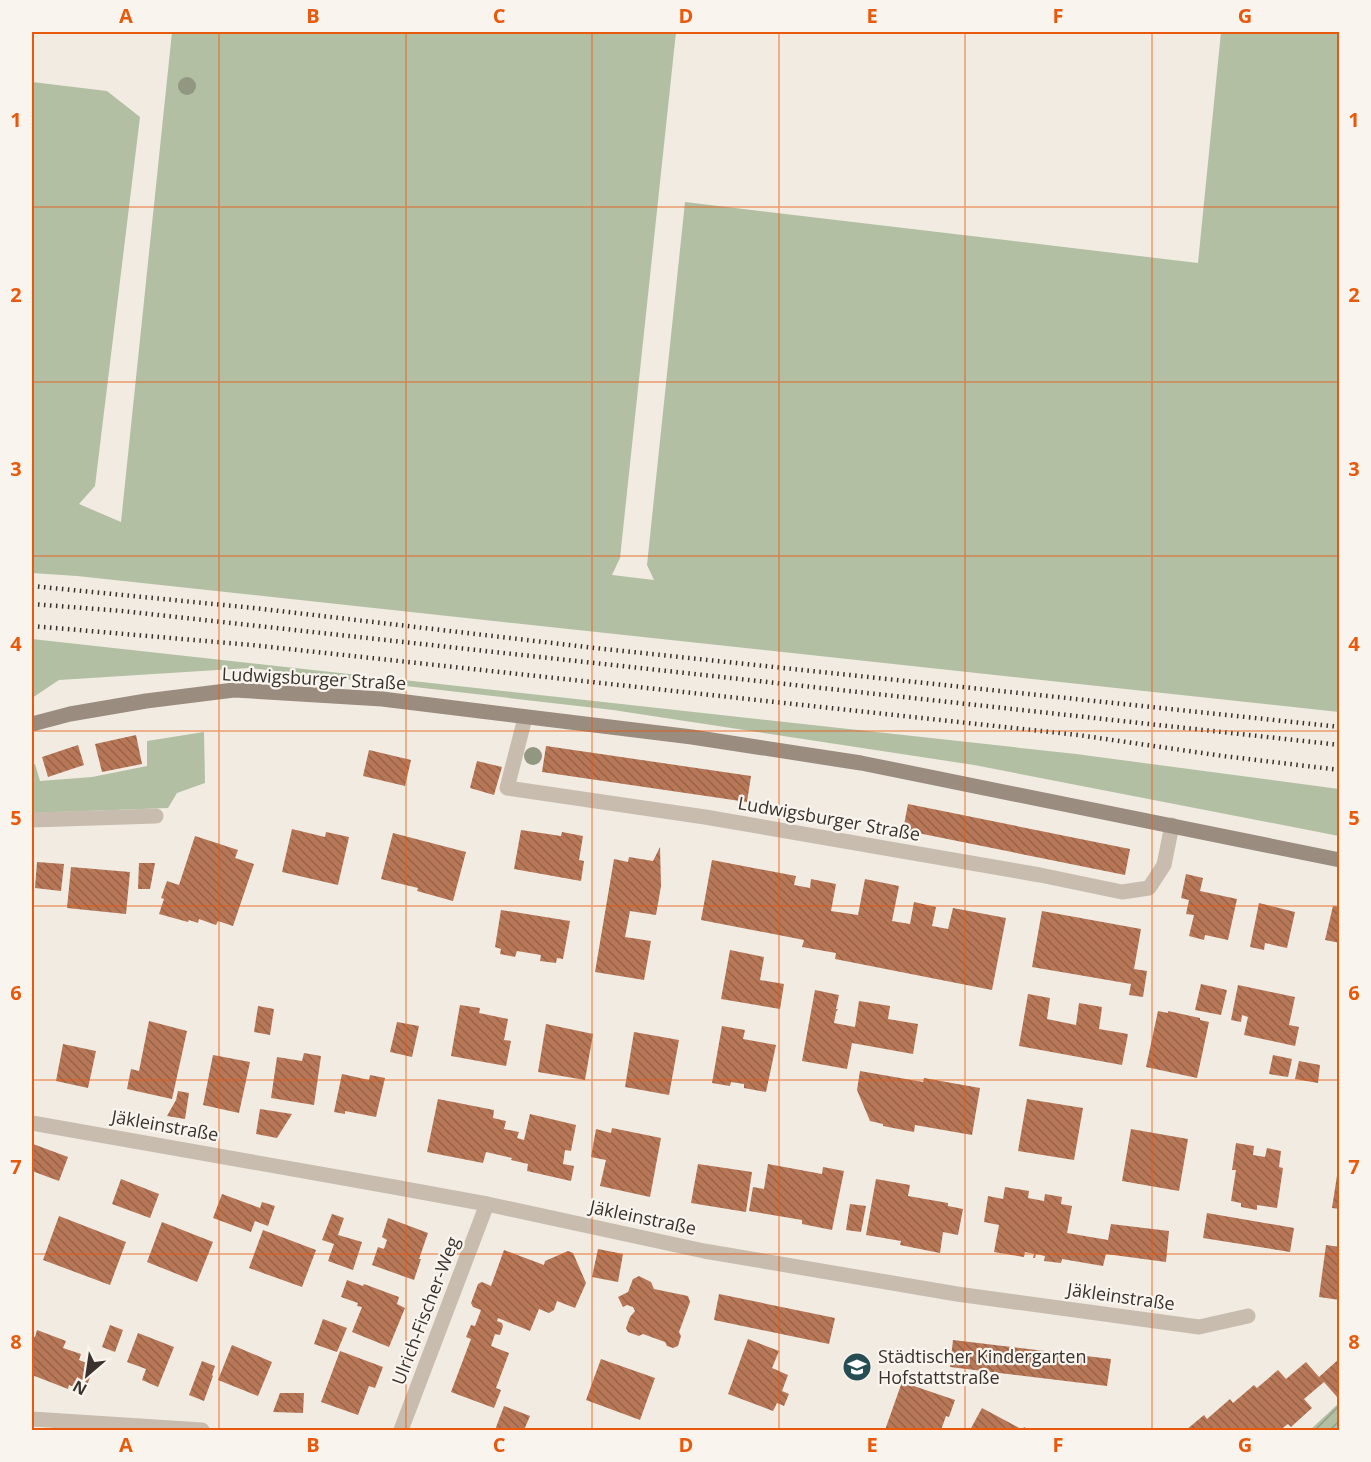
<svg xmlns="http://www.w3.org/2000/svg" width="1371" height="1462" font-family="'Open Sans',sans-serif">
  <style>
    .grass { fill: #b3bfa3 }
    .garden { fill: url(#garden-furrows) }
    .building { fill: url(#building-back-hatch) }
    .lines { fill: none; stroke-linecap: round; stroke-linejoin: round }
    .lane { stroke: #c8bcae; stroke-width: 15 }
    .street { stroke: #c8bcae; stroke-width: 15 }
    .secondary { stroke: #9b8c80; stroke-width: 15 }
    .rail { stroke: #38312c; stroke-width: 4.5; stroke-dasharray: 1.5 4.5; stroke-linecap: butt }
    .tree { fill: #929781 }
    .grid { fill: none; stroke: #e8590c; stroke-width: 1.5; stroke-opacity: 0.55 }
    .labels { text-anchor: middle; stroke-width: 4.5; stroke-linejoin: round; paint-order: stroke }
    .street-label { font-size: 18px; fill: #38312c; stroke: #f9f5ee }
    .poi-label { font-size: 18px; fill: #38312c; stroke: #f9f5ee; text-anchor: start }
    .neatline { fill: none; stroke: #e8590c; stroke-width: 2 }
    .grid-label { font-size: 20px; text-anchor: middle; font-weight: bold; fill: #e8590c }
  </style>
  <defs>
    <pattern id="garden-furrows" width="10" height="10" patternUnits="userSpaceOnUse" patternTransform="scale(1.5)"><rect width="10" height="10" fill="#b3bfa3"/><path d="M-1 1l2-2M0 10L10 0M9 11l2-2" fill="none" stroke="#939c85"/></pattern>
    <pattern id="building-back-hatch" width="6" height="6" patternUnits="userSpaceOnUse" patternTransform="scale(1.5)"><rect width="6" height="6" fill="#b87858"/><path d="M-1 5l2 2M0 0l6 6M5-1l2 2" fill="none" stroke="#976349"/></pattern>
  </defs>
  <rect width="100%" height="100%" fill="#f1ebe2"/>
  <g class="grass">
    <polygon points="172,32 676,32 620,558 612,575 654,580 647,565 685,202 1198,263 1221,32 1339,32 1339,712 77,576 32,573 32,82 107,91 140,117 95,486 79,504 121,522"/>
    <polygon points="32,639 1076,754 1339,789 1339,836 974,765 613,710 249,668 59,680 32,698"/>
    <polygon points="204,732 205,783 177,793 168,808 32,813 32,765 35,764 40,781 92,777 147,766 147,741"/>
  </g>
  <polygon class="garden" points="1339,1403 1339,1430 1310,1430"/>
  <g class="building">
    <polygon points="136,735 142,764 102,772 95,744"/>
    <polygon points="78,745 84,765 48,777 42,757"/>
    <polygon points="546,746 751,776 747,802 542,772"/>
    <polygon points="369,750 411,760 405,786 363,776"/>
    <polygon points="477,761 502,767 494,795 470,788"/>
    <polygon points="908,804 1130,849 1125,875 903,830"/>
    <polygon points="292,829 325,837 326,832 349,837 338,885 282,872"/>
    <polygon points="521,830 561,836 562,832 583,836 579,860 584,861 581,881 514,869"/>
    <polygon points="393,833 466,852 453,901 417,891 418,888 381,879"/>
    <polygon points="195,836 238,850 235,858 254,864 233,926 218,921 216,925 199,919 198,923 189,920 188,922 159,914 164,899 161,898 167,881 179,885"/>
    <polygon points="660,847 661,886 656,915 630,911 625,937 651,941 644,980 595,972 614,859 628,862 629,857 653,861"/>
    <polygon points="712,860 796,876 794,885 810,888 811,879 836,884 831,911 858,915 865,879 899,886 892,921 910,924 914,902 936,907 932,926 948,929 953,908 1006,918 992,990 835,959 836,953 802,947 804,940 701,920"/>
    <polygon points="37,862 64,864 61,891 35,888"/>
    <polygon points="139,863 155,863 150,889 138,889"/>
    <polygon points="71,867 130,872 126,914 67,908"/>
    <polygon points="1186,874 1203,878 1200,891 1237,899 1228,940 1205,935 1204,940 1189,936 1194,915 1186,914 1189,900 1181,898"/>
    <polygon points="1259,903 1295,912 1287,948 1265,943 1264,950 1250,947"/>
    <polygon points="1333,906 1340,907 1340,943 1325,940"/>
    <polygon points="501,910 570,921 563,959 557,958 556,963 540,961 541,955 517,951 515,957 500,954 501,949 495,947"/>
    <polygon points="1042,911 1141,929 1134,969 1147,971 1143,997 1129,995 1131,984 1032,967"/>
    <polygon points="730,950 764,957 760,980 784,984 780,1009 721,999"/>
    <polygon points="1201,984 1227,990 1221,1015 1195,1010"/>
    <polygon points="1238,985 1295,997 1289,1025 1299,1027 1295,1046 1244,1035 1248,1017 1242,1015 1241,1022 1231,1020"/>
    <polygon points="815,990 839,995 836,1009 838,1009 836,1012 834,1023 855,1027 859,1001 890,1006 888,1019 918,1024 913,1054 852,1043 847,1069 802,1061"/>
    <polygon points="1028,994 1050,998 1047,1019 1076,1025 1079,1003 1102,1007 1099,1029 1128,1034 1122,1065 1019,1046"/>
    <polygon points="460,1005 480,1008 479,1013 508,1019 504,1040 511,1041 506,1066 451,1056"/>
    <polygon points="258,1006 274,1009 270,1035 254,1032"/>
    <polygon points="1158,1011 1168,1013 1168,1011 1200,1018 1200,1020 1209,1022 1197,1078 1146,1067"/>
    <polygon points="149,1021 187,1031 172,1099 127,1089 131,1069 139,1071"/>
    <polygon points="397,1022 419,1026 412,1057 390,1052"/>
    <polygon points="546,1024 593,1034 585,1080 538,1072"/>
    <polygon points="722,1026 745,1030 743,1039 776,1045 766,1092 744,1088 744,1084 731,1082 730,1086 712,1083"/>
    <polygon points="634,1032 679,1040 669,1095 625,1087"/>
    <polygon points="63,1044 96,1051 88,1088 56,1081"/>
    <polygon points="304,1053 321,1056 314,1105 271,1098 277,1057 302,1061"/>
    <polygon points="213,1055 250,1062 239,1113 203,1105"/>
    <polygon points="1273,1055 1292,1059 1288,1077 1269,1074"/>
    <polygon points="1299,1061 1320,1065 1318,1083 1295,1079"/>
    <polygon points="860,1071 923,1082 924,1078 980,1088 972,1135 915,1125 914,1132 883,1126 883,1124 870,1121 857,1090"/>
    <polygon points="342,1074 369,1080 370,1075 385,1078 376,1117 345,1111 345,1114 334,1112"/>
    <polygon points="178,1091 189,1093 185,1119 167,1116 176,1100"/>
    <polygon points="438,1099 494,1110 493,1118 506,1121 504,1129 519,1132 517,1138 524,1140 530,1114 576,1125 571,1151 565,1150 563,1164 574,1166 571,1181 527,1171 528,1164 511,1160 512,1158 486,1152 483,1163 427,1152"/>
    <polygon points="1027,1099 1083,1108 1074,1160 1018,1151"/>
    <polygon points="260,1109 292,1114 277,1138 256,1134"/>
    <polygon points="612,1128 661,1138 650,1197 600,1186 606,1160 591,1157 596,1129 611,1133"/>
    <polygon points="1131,1129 1188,1139 1179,1191 1122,1181"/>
    <polygon points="1236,1143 1254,1146 1253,1155 1265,1157 1267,1148 1281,1151 1279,1167 1283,1168 1277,1208 1257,1205 1257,1210 1241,1207 1241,1203 1231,1201 1236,1170 1232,1170"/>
    <polygon points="33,1144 68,1157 59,1181 32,1171"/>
    <polygon points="698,1164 752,1172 746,1212 691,1203"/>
    <polygon points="768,1164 822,1174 823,1167 844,1171 832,1230 802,1224 802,1220 749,1211 753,1187 764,1189"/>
    <polygon points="1338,1169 1340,1169 1340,1209 1332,1208"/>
    <polygon points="121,1179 159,1194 150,1218 112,1204"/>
    <polygon points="876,1179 910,1185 908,1196 948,1203 948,1206 963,1209 958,1235 943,1232 940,1253 900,1245 901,1241 866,1235"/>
    <polygon points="1005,1187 1029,1191 1028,1198 1044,1201 1045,1194 1062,1197 1061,1204 1072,1206 1067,1233 1108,1240 1111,1224 1169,1231 1166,1262 1106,1254 1103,1266 1062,1259 1061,1263 1044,1261 1045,1256 1036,1254 1035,1258 1033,1258 1034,1254 1025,1252 1024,1257 994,1252 999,1225 984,1222 988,1196 1003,1199"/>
    <polygon points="222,1194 260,1208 262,1202 275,1206 268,1226 255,1221 251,1232 213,1218"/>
    <polygon points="850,1204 866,1206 861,1232 846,1230"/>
    <polygon points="1207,1213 1294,1228 1290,1252 1203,1238"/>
    <polygon points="332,1214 344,1218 338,1235 362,1242 353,1270 328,1261 334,1244 322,1240"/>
    <polygon points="59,1216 126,1242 110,1285 43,1260"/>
    <polygon points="388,1218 428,1233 419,1259 421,1259 414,1280 372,1265 378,1247 384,1249 387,1240 382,1237"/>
    <polygon points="162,1222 213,1242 197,1282 147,1262"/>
    <polygon points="263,1230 316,1250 302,1287 249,1268"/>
    <polygon points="1326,1245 1340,1247 1340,1300 1319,1297"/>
    <polygon points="598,1249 623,1254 618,1282 592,1277"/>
    <polygon points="504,1250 544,1265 545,1261 568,1251 573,1253 586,1283 575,1308 557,1301 554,1310 549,1313 539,1309 530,1331 498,1318 497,1321 502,1323 503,1326 500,1335 495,1334 491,1346 509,1353 496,1388 501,1390 494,1408 451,1392 471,1339 466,1337 471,1325 475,1326 481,1310 473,1307 471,1303 478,1284 482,1282 491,1286"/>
    <polygon points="639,1276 651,1282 654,1289 688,1296 690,1302 679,1332 681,1336 678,1346 673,1348 667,1346 665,1342 643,1334 639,1336 628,1332 626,1328 630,1317 635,1311 633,1307 627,1305 623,1307 618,1297 628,1292 633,1279"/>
    <polygon points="347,1280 363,1286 364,1284 399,1297 397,1304 405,1308 389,1347 352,1332 362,1307 357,1306 358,1303 341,1297"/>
    <polygon points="719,1294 835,1318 829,1344 714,1320"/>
    <polygon points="323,1319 347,1328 337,1352 314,1344"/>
    <polygon points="110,1325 123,1330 115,1352 102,1347"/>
    <polygon points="37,1330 66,1341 63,1348 81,1354 79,1360 94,1366 85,1391 69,1385 68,1389 32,1375 32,1336 35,1337"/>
    <polygon points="138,1333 174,1347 158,1387 142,1380 146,1369 127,1362"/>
    <polygon points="748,1339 779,1351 772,1368 788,1375 782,1391 789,1394 784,1406 777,1403 773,1411 728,1394"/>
    <polygon points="953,1340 1111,1359 1107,1386 950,1367"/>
    <polygon points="232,1345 272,1362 258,1396 218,1380"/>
    <polygon points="340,1351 383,1367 375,1388 369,1386 358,1415 321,1402"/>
    <polygon points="1340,1358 1340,1395 1337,1397 1324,1382 1304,1399 1312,1408 1291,1427 1288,1424 1280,1430 1186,1430 1204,1415 1207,1419 1230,1399 1233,1403 1254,1385 1257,1388 1278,1370 1286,1379 1306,1362 1319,1377"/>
    <polygon points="601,1359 655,1378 640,1420 586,1400"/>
    <polygon points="202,1361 215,1366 212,1375 213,1376 204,1401 189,1395"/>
    <polygon points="902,1382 955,1400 949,1417 946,1416 941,1430 885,1430"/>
    <polygon points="280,1393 304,1393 303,1413 273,1412"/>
    <polygon points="504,1406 530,1416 524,1430 495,1430"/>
    <polygon points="982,1408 1023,1430 1024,1427 1029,1430 970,1430"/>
  </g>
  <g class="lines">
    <polyline class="lane" points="525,718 507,788 705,817 1040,875 1122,892 1149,888 1164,865 1172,825"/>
    <g class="street">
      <polyline points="32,820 156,816"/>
      <polyline points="32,1123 394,1187 487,1204 704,1251 957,1294 1199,1327 1248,1316"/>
      <polyline points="32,1419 202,1430"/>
      <polyline points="401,1430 487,1204"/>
    </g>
    <polyline class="secondary" points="32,724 70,714 146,701 234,690 382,699 692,737 861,763 1340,860"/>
    <g class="rail">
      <polyline points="32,586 254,608 595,648 1340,727"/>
      <polyline points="32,604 122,611 1340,745"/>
      <polyline points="32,626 252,645 1078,735 1223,756 1340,770"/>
    </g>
  </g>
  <g class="tree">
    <circle cx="187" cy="86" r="9"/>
    <circle cx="533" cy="756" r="9"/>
  </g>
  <path class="grid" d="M219,32v1398M406,32v1398M592,32v1398M779,32v1398M965,32v1398M1152,32v1398M32,207h1308M32,382h1308M32,556h1308M32,731h1308M32,906h1308M32,1080h1308M32,1254h1308"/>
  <defs>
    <g id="school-disc" transform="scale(1.5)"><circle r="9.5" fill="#264d54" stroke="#f9f5ee"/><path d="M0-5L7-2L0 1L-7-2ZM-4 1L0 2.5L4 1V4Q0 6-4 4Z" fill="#fff"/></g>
  </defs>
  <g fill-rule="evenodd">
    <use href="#school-disc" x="857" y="1367"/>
  </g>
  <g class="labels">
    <g class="street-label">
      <text transform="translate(314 679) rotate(3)" y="6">Ludwigsburger Straße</text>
      <text transform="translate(829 819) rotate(10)" y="6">Ludwigsburger Straße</text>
      <text transform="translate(165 1126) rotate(10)" y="6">Jäkleinstraße</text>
      <text transform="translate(643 1218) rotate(12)" y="6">Jäkleinstraße</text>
      <text transform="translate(1121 1297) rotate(8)" y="6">Jäkleinstraße</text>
      <text transform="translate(426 1311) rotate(-69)" y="6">Ulrich-Fischer-Weg</text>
    </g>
    <g class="poi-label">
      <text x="878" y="1363">Städtischer Kindergarten<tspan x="878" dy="21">Hofstattstraße</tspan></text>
    </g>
  </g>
  <rect width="1371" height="1462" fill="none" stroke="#f9f5ee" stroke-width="66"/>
  <g transform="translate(87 1375) rotate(209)" stroke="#f9f5ee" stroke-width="4.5" paint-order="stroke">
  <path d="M0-4.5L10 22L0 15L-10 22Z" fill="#38312c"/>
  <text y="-9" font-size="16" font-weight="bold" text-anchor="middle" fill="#38312c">N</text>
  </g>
  <rect x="33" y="33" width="1305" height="1396" class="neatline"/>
  <g class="grid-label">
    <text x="126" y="23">A</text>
    <text x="313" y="23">B</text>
    <text x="499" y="23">C</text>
    <text x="686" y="23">D</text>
    <text x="872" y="23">E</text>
    <text x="1058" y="23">F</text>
    <text x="1245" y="23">G</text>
    <text x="16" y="127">1</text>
    <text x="1354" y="127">1</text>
    <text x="16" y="302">2</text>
    <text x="1354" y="302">2</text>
    <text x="16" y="476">3</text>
    <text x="1354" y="476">3</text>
    <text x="16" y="651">4</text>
    <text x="1354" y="651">4</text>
    <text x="16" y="825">5</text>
    <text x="1354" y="825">5</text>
    <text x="16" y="1000">6</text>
    <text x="1354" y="1000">6</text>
    <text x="16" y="1174">7</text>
    <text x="1354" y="1174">7</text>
    <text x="16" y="1349">8</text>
    <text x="1354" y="1349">8</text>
    <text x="126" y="1452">A</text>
    <text x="313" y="1452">B</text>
    <text x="499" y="1452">C</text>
    <text x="686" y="1452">D</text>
    <text x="872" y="1452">E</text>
    <text x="1058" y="1452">F</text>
    <text x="1245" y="1452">G</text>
  </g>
</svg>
